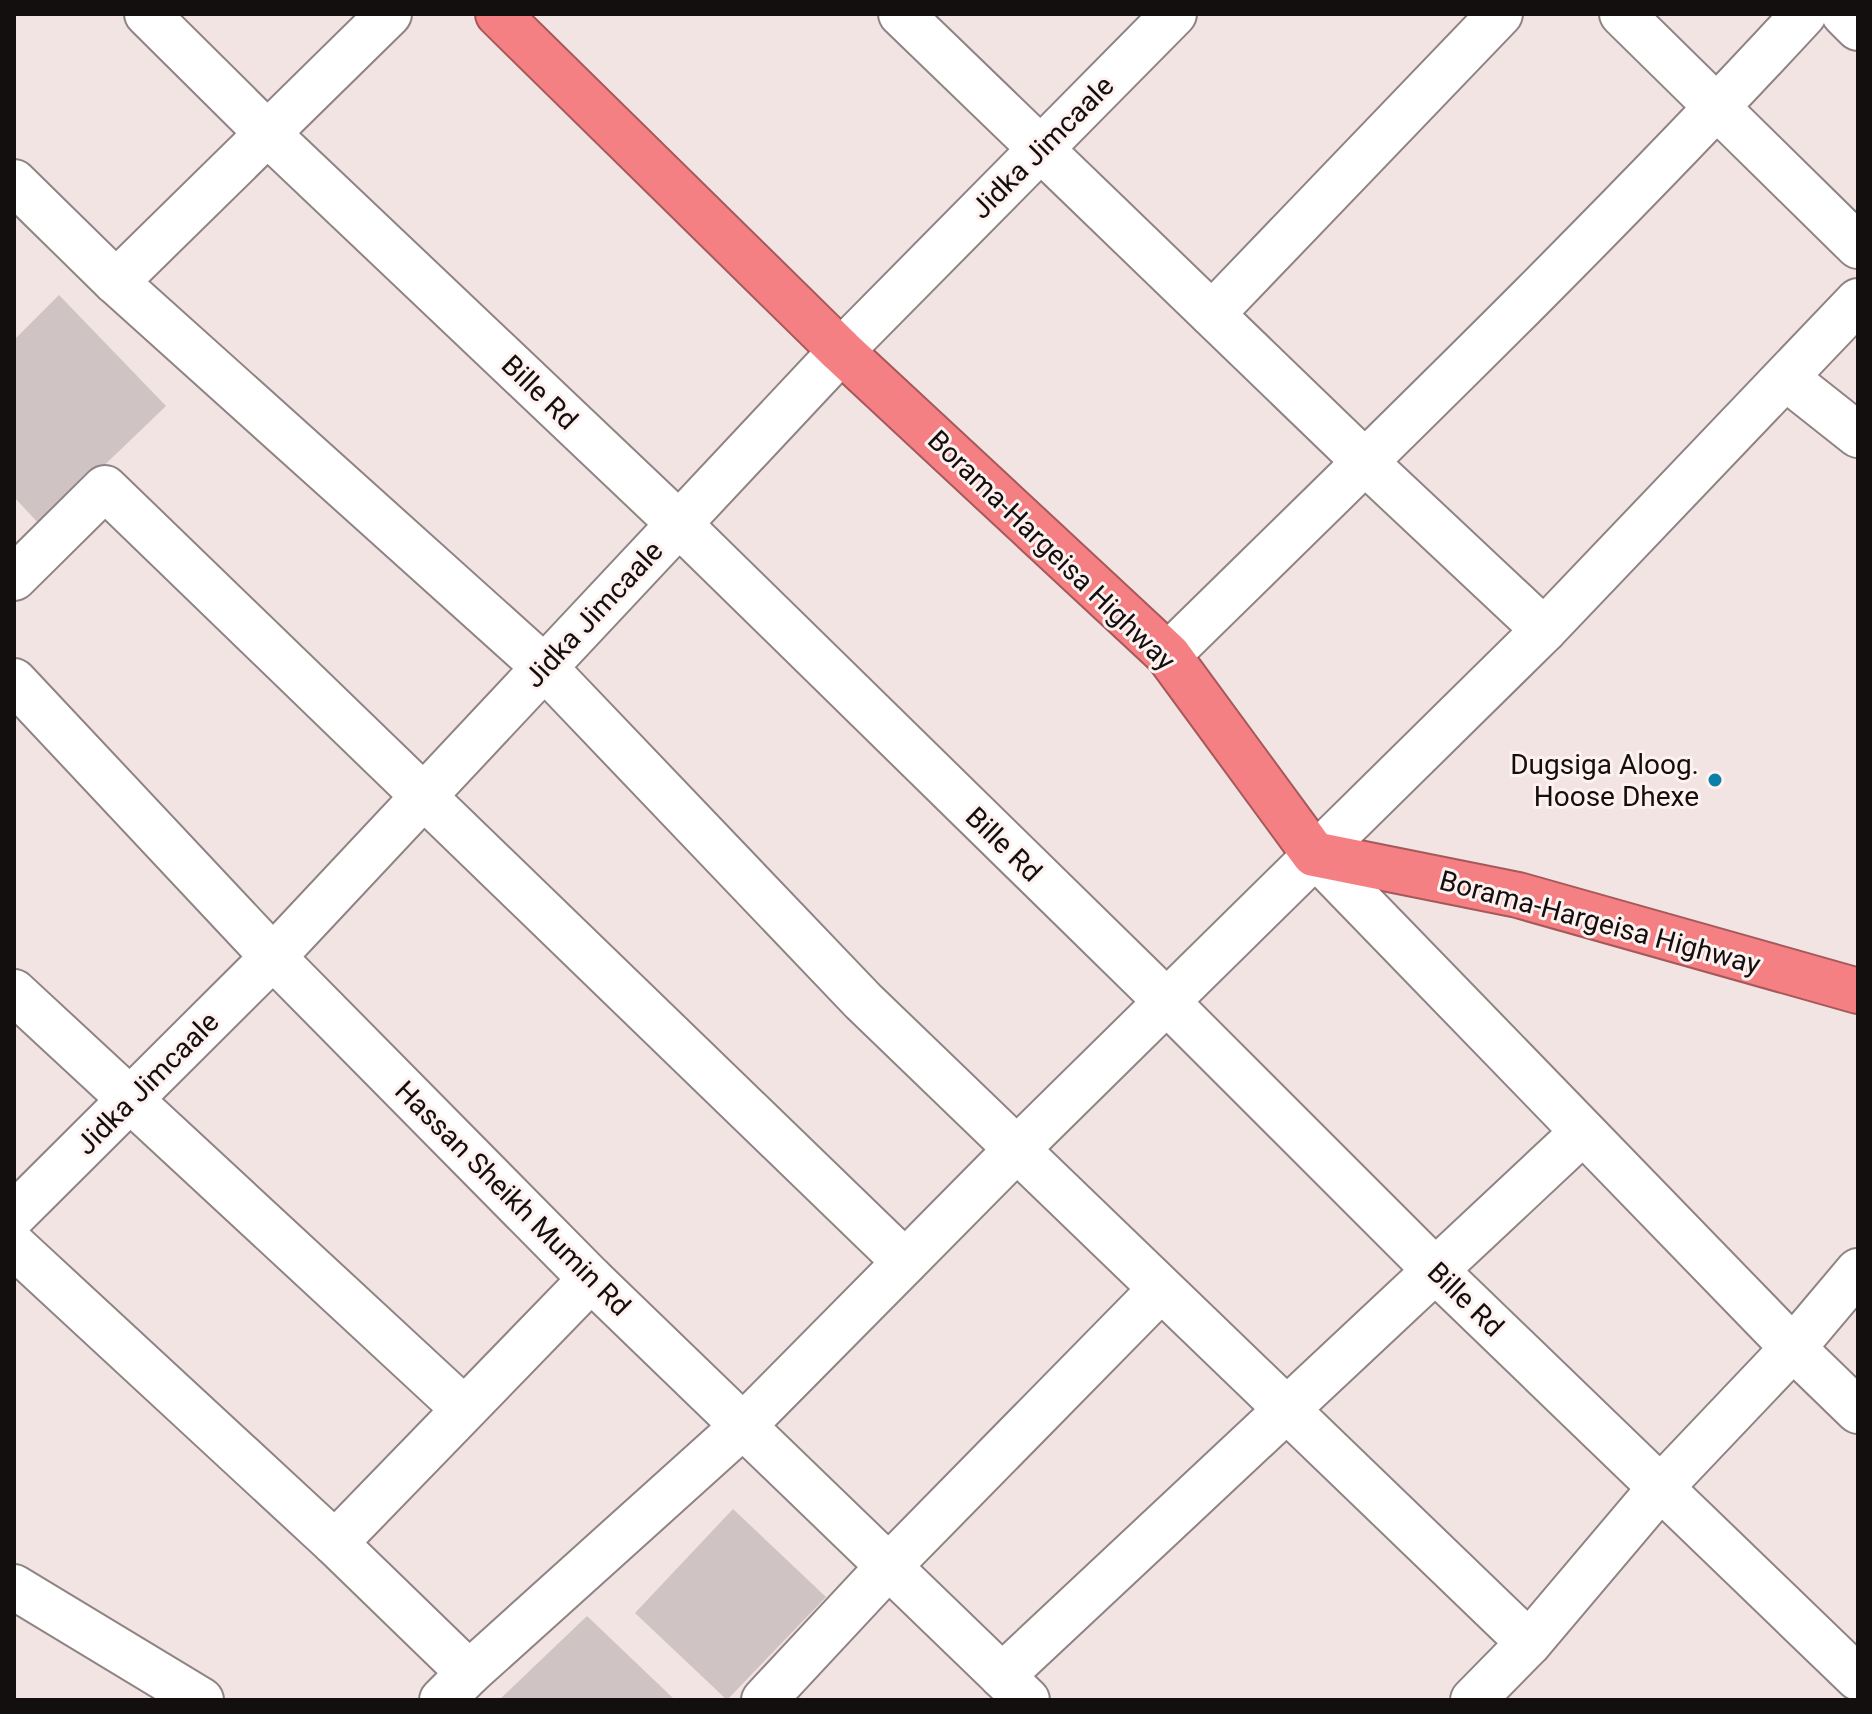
<svg xmlns="http://www.w3.org/2000/svg" width="1872" height="1714" font-family="Roboto,sans-serif">
  <style>
    .building { fill: #d0c3c3 }
    .lines { fill: none; stroke-linecap: round; stroke-linejoin: round }
    .minor-casing { stroke: #8f8383; stroke-width: 48 }
    .highway-casing { stroke: #a6585a; stroke-width: 48 }
    .minor { stroke: #fff; stroke-width: 44 }
    .highway { stroke: #f58083; stroke-width: 44 }
    .poi-dot { fill: #0e80a7; stroke: #fef1f0; stroke-width: 3 }
    .labels { text-anchor: middle; stroke-width: 6; stroke-linejoin: round; paint-order: stroke }
    .street-label { font-size: 28px; fill: #130f0f; stroke: #fef1f0 }
    .poi-label { font-size: 28px; fill: #130f0f; stroke: #fef1f0; text-anchor: end }
  </style>
  <rect width="100%" height="100%" fill="#f1e4e3"/>
  <g class="building">
    <polygon points="59,295 166,406 41,526 14,497 14,340"/>
    <polygon points="733,1509 826,1597 727,1700 635,1613"/>
    <polygon points="587,1616 675,1700 499,1700"/>
  </g>
  <g class="lines">
    <g class="minor-casing">
      <g id="minor">
        <polyline points="147,14 267,133 678,523 1166,1001 1435,1270 1858,1678"/>
        <polyline points="901,14 1365,462 1544,630"/>
        <polyline points="1622,14 1858,246"/>
        <polyline points="1844,14 1858,28"/>
        <polyline points="14,182 116,282 544,667 863,1001 1529,1643"/>
        <polyline points="116,282 389,14"/>
        <polyline points="1212,314 1500,14"/>
        <polyline points="1786,378 1858,435"/>
        <polyline points="14,578 105,488 905,1262"/>
        <path d="M1168,655c215,-211 432,-420 636,-641"/>
        <polyline points="14,681 273,957 591,1279 1027,1700"/>
        <polyline points="1314,854 1793,1348 1858,1411"/>
        <polyline points="14,992 464,1409"/>
        <polyline points="14,1215 273,957 841,351 1174,14"/>
        <polyline points="14,1246 335,1543 469,1673"/>
        <polyline points="335,1543 591,1279"/>
        <polyline points="14,1587 201,1700"/>
        <polyline points="1002,1676 1583,1132"/>
        <polyline points="442,1700 469,1673 743,1426 1016,1150 1544,630 1858,301"/>
        <polyline points="764,1700 888,1567 1161,1289"/>
        <polyline points="1473,1700 1529,1643 1661,1487 1793,1348 1858,1271"/>
      </g>
    </g>
    <g class="highway-casing">
      <polyline id="highway" points="498,14 841,351 1168,655 1314,854 1518,895 1858,991"/>
    </g>
    <use href="#minor" class="minor"/>
    <use href="#highway" class="highway"/>
  </g>
  <circle class="poi-dot" cx="1715" cy="780" r="8"/>
  <g class="labels">
    <g class="street-label">
      <text transform="translate(1042 147) rotate(-45)" y="10">Jidka Jimcaale</text>
      <text transform="translate(540 392) rotate(44)" y="10">Bille Rd</text>
      <text transform="translate(1052 550) rotate(44)" y="10">Borama-Hargeisa Highway</text>
      <text transform="translate(593 614) rotate(-47)" y="10">Jidka Jimcaale</text>
      <text transform="translate(1004 844) rotate(44)" y="10">Bille Rd</text>
      <text transform="translate(1600 922) rotate(15)" y="10">Borama-Hargeisa Highway</text>
      <text transform="translate(147 1083) rotate(-45)" y="10">Jidka Jimcaale</text>
      <text transform="translate(513 1198) rotate(45)" y="10">Hassan Sheikh Mumin Rd</text>
      <text transform="translate(1466 1299) rotate(44)" y="10">Bille Rd</text>
    </g>
    <g class="poi-label">
      <text x="1699" y="774">Dugsiga Aloog.<tspan x="1699" dy="32">Hoose Dhexe</tspan></text>
    </g>
  </g>
  <rect width="1872" height="1714" fill="none" stroke="#130f0f" stroke-width="32"/>
</svg>
